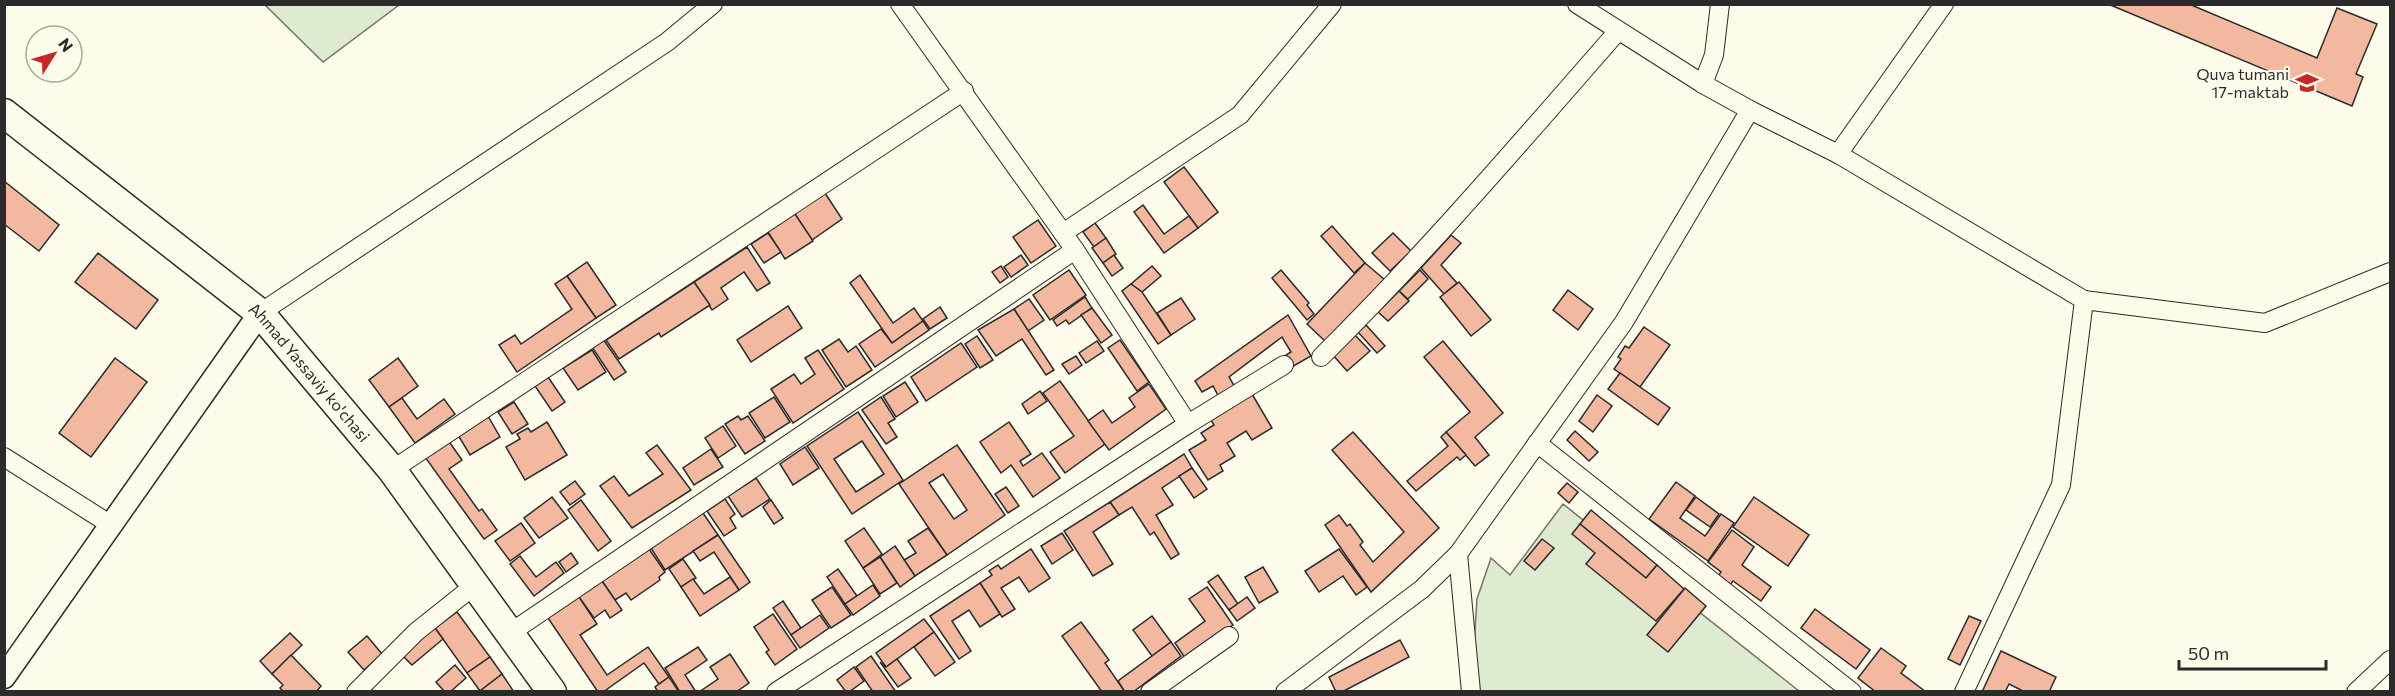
<svg xmlns="http://www.w3.org/2000/svg" width="2395" height="696" font-family="Commissioner,sans-serif">
  <style>
    .green { fill: #deebd1; stroke: #74746e; stroke-width: 1.5 }
    .building { fill: #f2b8a0; stroke: #2b2b2b; stroke-width: 1.5; fill-rule: evenodd }
    .lines { fill: none; stroke-linecap: round; stroke-linejoin: round }
    .minor-casing { stroke: #2b2b2b; stroke-width: 20 }
    .tertiary-casing { stroke: #2b2b2b; stroke-width: 25 }
    .primary-casing { stroke: #2b2b2b; stroke-width: 31 }
    .minor { stroke: #fdfbea; stroke-width: 18 }
    .tertiary { stroke: #fdfbea; stroke-width: 22 }
    .primary { stroke: #fdfbea; stroke-width: 28 }
    .labels { text-anchor: middle; stroke-width: 4.5; stroke-linejoin: round; paint-order: stroke }
    .poi-label { font-size: 16px; fill: #2b2b2b; stroke: #fdfbea; text-anchor: end }
    .street-label { font-size: 16px; fill: #2b2b2b; stroke: #fdfbea }
  </style>
  <rect width="100%" height="100%" fill="#fdfbea"/>
  <g class="green">
    <polygon points="265,5 399,5 323,62"/>
    <polygon points="1563,504 1799,691 1479,692 1474,645 1477,599 1491,558 1510,575"/>
  </g>
  <g class="building">
    <polygon points="2108,4 2189,4 2317,58 2337,8 2377,24 2356,74 2363,77 2352,106"/>
    <polygon points="1184,167 1218,212 1198,228 1164,182"/>
    <polygon points="4,181 59,225 39,251 4,224"/>
    <polygon points="825,193 842,219 812,240 794,213"/>
    <polygon points="1143,205 1164,234 1189,216 1198,228 1164,253 1134,212"/>
    <polygon points="795,214 813,241 785,259 768,232"/>
    <polygon points="1038,220 1056,246 1031,263 1013,237"/>
    <polygon points="1095,223 1106,238 1094,247 1083,232"/>
    <polygon points="1332,226 1365,263 1354,273 1321,236"/>
    <polygon points="768,233 781,252 764,263 751,244"/>
    <polygon points="1393,233 1411,251 1390,271 1372,253"/>
    <polygon points="1451,235 1461,243 1441,265 1457,283 1444,294 1421,268"/>
    <polygon points="1106,238 1116,254 1103,263 1092,248"/>
    <polygon points="747,247 770,283 757,291 744,272 721,288 728,299 712,310 694,282"/>
    <polygon points="98,253 158,300 136,329 75,282"/>
    <polygon points="1021,255 1028,265 1011,277 1004,267"/>
    <polygon points="1114,255 1123,268 1112,276 1103,263"/>
    <polygon points="587,262 616,305 596,318 567,276"/>
    <polygon points="1365,263 1385,280 1327,343 1307,324"/>
    <polygon points="1001,266 1008,277 1000,283 992,272"/>
    <polygon points="1152,266 1161,276 1142,292 1131,284"/>
    <polygon points="1069,270 1086,295 1050,320 1033,295"/>
    <polygon points="1281,270 1309,303 1307,305 1314,314 1307,320 1272,278"/>
    <polygon points="1420,270 1428,279 1408,299 1399,291"/>
    <polygon points="860,275 893,323 914,308 923,321 892,343 850,283"/>
    <polygon points="567,276 596,318 517,372 499,345 515,335 521,344 572,309 555,284"/>
    <polygon points="694,282 710,305 661,337 659,333 619,359 606,340"/>
    <polygon points="1459,282 1491,320 1471,336 1440,297"/>
    <polygon points="1131,284 1142,292 1171,335 1158,344 1122,291"/>
    <polygon points="1568,290 1593,309 1578,330 1553,310"/>
    <polygon points="1399,291 1409,301 1388,321 1378,312"/>
    <polygon points="1085,297 1092,308 1069,324 1066,320 1057,326 1053,320"/>
    <polygon points="1181,298 1195,319 1171,335 1157,313"/>
    <polygon points="1029,299 1044,320 1028,331 1014,309"/>
    <polygon points="788,306 802,328 751,362 737,340"/>
    <polygon points="940,307 947,318 930,329 923,319"/>
    <polygon points="1092,308 1112,335 1101,343 1081,315"/>
    <polygon points="1014,309 1054,370 1046,375 1022,339 996,356 978,330"/>
    <polygon points="1288,315 1311,356 1290,368 1283,357 1291,352 1282,337 1229,377 1236,389 1220,399 1213,386 1202,392 1195,381"/>
    <polygon points="923,321 929,330 875,367 859,344 881,329 892,343"/>
    <polygon points="1366,325 1385,346 1377,353 1358,332"/>
    <polygon points="1644,327 1670,345 1640,387 1614,369 1621,359 1618,357 1625,346 1629,348"/>
    <polygon points="1354,334 1370,351 1347,371 1332,354"/>
    <polygon points="977,336 993,360 980,368 965,344"/>
    <polygon points="603,339 626,372 614,380 592,347"/>
    <polygon points="839,339 848,352 856,346 872,370 846,387 822,350"/>
    <polygon points="1120,340 1149,382 1137,391 1108,348"/>
    <polygon points="1097,341 1104,351 1086,363 1079,353"/>
    <polygon points="1443,341 1503,413 1475,437 1489,455 1475,466 1446,432 1470,412 1424,357"/>
    <polygon points="961,343 977,367 926,401 911,377"/>
    <polygon points="592,350 606,372 578,390 563,368"/>
    <polygon points="818,350 844,389 793,423 771,389 794,374 801,384 815,374 805,358"/>
    <polygon points="1076,356 1082,365 1069,374 1062,364"/>
    <polygon points="115,358 147,382 91,457 59,433"/>
    <polygon points="398,358 418,386 389,407 369,380"/>
    <polygon points="1620,373 1670,408 1658,425 1608,389"/>
    <polygon points="548,377 565,402 552,411 535,386"/>
    <polygon points="1060,381 1105,444 1065,473 1050,452 1074,436 1043,393"/>
    <polygon points="905,382 918,402 896,417 883,396"/>
    <polygon points="1149,384 1166,409 1109,450 1088,421 1103,410 1112,423 1135,407 1129,398"/>
    <polygon points="1040,391 1047,401 1028,414 1022,404"/>
    <polygon points="1252,394 1272,428 1252,440 1246,431 1227,443 1235,456 1220,465 1223,471 1208,480 1189,450 1206,440 1201,433 1214,425 1211,420"/>
    <polygon points="1597,395 1612,406 1593,432 1579,421"/>
    <polygon points="774,397 790,422 765,438 749,413"/>
    <polygon points="881,397 895,419 888,423 897,437 886,444 862,410"/>
    <polygon points="402,398 417,419 444,399 455,414 415,443 389,407"/>
    <polygon points="514,402 528,424 512,434 498,412"/>
    <path d="M858,412l45,68 -51,34 -45,-68zM862,441l22,33 -28,18 -22,-33z"/>
    <polygon points="488,416 500,437 470,455 458,435"/>
    <polygon points="738,416 741,420 748,416 765,441 745,454 725,424"/>
    <polygon points="547,422 567,455 525,480 506,447 520,439 517,434 528,428 531,432"/>
    <polygon points="1009,422 1031,454 1020,461 1023,466 1042,453 1060,478 1033,497 1011,465 1001,473 980,442"/>
    <polygon points="723,426 736,446 718,458 705,438"/>
    <polygon points="1575,431 1598,452 1589,461 1567,440"/>
    <polygon points="1353,432 1439,528 1371,592 1325,525 1339,515 1347,526 1350,524 1363,542 1360,545 1373,562 1404,532 1332,450"/>
    <polygon points="1446,432 1466,455 1460,460 1457,457 1416,491 1407,481 1448,446 1441,437"/>
    <polygon points="448,440 462,460 449,469 479,511 482,509 497,530 484,539 425,457"/>
    <polygon points="657,445 691,490 632,528 600,486 614,476 629,496 663,474 646,453"/>
    <path d="M957,445l48,70 -58,40 -48,-71zM943,474l24,36 -13,9 -25,-36z"/>
    <polygon points="805,447 819,468 793,485 780,464"/>
    <polygon points="711,449 723,467 694,485 683,468"/>
    <polygon points="1184,454 1192,468 1162,488 1173,505 1156,515 1179,554 1171,559 1154,532 1150,535 1132,507 1119,515 1110,502"/>
    <polygon points="1192,468 1207,489 1194,498 1179,476"/>
    <polygon points="756,478 770,499 742,517 728,496"/>
    <polygon points="575,481 585,494 570,505 560,492"/>
    <polygon points="1676,482 1695,496 1680,518 1705,536 1721,514 1734,523 1708,561 1649,519"/>
    <polygon points="1567,483 1578,492 1569,503 1558,493"/>
    <polygon points="1006,487 1019,506 1008,513 995,494"/>
    <polygon points="552,497 568,518 539,538 524,518"/>
    <polygon points="1696,497 1719,514 1710,527 1686,510"/>
    <polygon points="1754,497 1809,535 1788,566 1733,527"/>
    <polygon points="725,499 735,514 730,518 736,528 724,536 707,511"/>
    <polygon points="581,500 611,541 598,551 568,510"/>
    <polygon points="771,500 783,518 774,524 763,507"/>
    <polygon points="1110,502 1119,515 1093,532 1113,564 1093,576 1064,531"/>
    <polygon points="1591,510 1657,565 1646,578 1580,524"/>
    <polygon points="703,513 718,535 665,570 651,548"/>
    <polygon points="521,523 535,543 510,561 495,541"/>
    <polygon points="1580,524 1646,578 1657,565 1684,589 1656,621 1586,564 1595,553 1572,534"/>
    <polygon points="864,528 882,554 863,568 845,541"/>
    <polygon points="928,528 947,555 915,576 904,560 916,553 908,541"/>
    <polygon points="1732,530 1754,547 1742,565 1771,587 1761,601 1733,581 1730,585 1718,576 1721,572 1708,562"/>
    <polygon points="1062,533 1073,550 1052,564 1041,546"/>
    <polygon points="718,535 750,582 739,590 714,552 700,561 693,551"/>
    <polygon points="1542,539 1554,548 1535,570 1524,561"/>
    <polygon points="895,546 915,576 900,587 880,557"/>
    <polygon points="649,549 665,572 659,577 660,580 631,600 626,593 615,600 602,581"/>
    <polygon points="1031,549 1050,578 1029,592 1019,577 1001,588 1015,609 1002,617 980,583 992,575 989,571 998,565 1001,569"/>
    <polygon points="1339,549 1367,587 1356,595 1343,576 1319,592 1305,571"/>
    <polygon points="571,553 578,563 566,572 559,562"/>
    <polygon points="520,556 536,577 556,562 564,573 534,596 510,564"/>
    <polygon points="880,557 897,583 880,594 863,568"/>
    <polygon points="683,559 696,578 681,587 669,569"/>
    <polygon points="1263,567 1278,592 1259,603 1245,577"/>
    <polygon points="838,569 857,596 845,604 827,577"/>
    <polygon points="1218,575 1238,604 1229,610 1208,582"/>
    <polygon points="730,577 739,590 700,616 681,587 693,579 704,594"/>
    <polygon points="602,581 622,610 610,618 605,610 594,618 579,597"/>
    <polygon points="980,583 1000,614 980,627 969,610 952,621 971,651 959,659 930,616"/>
    <polygon points="873,585 880,596 853,615 845,604"/>
    <polygon points="832,587 851,615 831,628 812,600"/>
    <polygon points="1207,587 1233,625 1185,658 1175,643 1205,621 1189,599"/>
    <polygon points="1685,588 1706,606 1668,652 1647,635"/>
    <polygon points="579,597 597,624 580,635 607,675 648,647 669,677 659,684 644,663 603,692 598,692 548,618"/>
    <polygon points="1247,597 1255,608 1237,621 1229,610"/>
    <polygon points="783,601 801,628 791,635 773,608"/>
    <polygon points="1815,609 1870,650 1856,669 1801,628"/>
    <polygon points="457,612 490,657 467,673 435,628"/>
    <polygon points="773,614 797,649 775,665 766,652 769,650 754,627"/>
    <polygon points="820,615 829,628 800,648 791,635"/>
    <polygon points="1152,616 1171,642 1152,656 1133,630"/>
    <polygon points="1969,616 1981,621 1960,665 1948,659"/>
    <polygon points="924,619 934,632 886,667 876,653"/>
    <polygon points="1081,622 1109,660 1105,663 1125,692 1102,692 1062,636"/>
    <polygon points="435,628 443,639 412,665 402,655"/>
    <polygon points="934,632 955,662 935,676 914,647"/>
    <polygon points="290,633 302,645 272,674 260,661"/>
    <polygon points="367,636 382,654 364,670 348,652"/>
    <polygon points="1400,640 1409,657 1342,692 1336,692 1329,677"/>
    <polygon points="1171,642 1181,656 1133,692 1125,692 1118,681"/>
    <polygon points="698,647 707,660 685,675 696,692 680,692 665,668"/>
    <polygon points="1881,648 1906,666 1901,673 1926,692 1876,692 1858,678"/>
    <polygon points="2001,651 2056,677 2049,692 2025,692 2009,684 2005,692 1982,692"/>
    <polygon points="730,654 749,683 736,692 699,692 718,679 710,667"/>
    <polygon points="291,655 321,686 316,692 284,692 280,688 283,685 272,674"/>
    <polygon points="871,656 896,692 873,692 856,667"/>
    <polygon points="490,657 502,674 480,691 467,673"/>
    <polygon points="897,659 911,678 898,687 880,662 886,667"/>
    <polygon points="455,665 466,678 450,692 445,692 436,682"/>
    <polygon points="854,667 864,681 849,692 846,692 837,680"/>
    <polygon points="502,674 514,692 480,692 480,691"/>
    <polygon points="669,677 679,692 658,692 655,687"/>
  </g>
  <g class="lines">
    <g class="minor-casing">
      <g id="minor">
        <polyline points="1577,4 1703,84 1750,110"/>
        <polyline points="1703,84 1714,55 1720,4"/>
        <polyline points="1838,154 1944,4"/>
        <polyline points="1063,233 1240,115 1332,4"/>
        <polyline points="260,313 667,42 713,4"/>
        <path d="M1321,357c105,-104 200,-215 297,-326"/>
        <polyline points="1188,424 1284,365"/>
        <polyline points="1537,443 1852,692"/>
        <polyline points="4,457 111,525"/>
        <polyline points="392,470 964,91"/>
        <polyline points="1458,554 1471,692"/>
        <polyline points="510,633 1075,250"/>
        <polyline points="356,692 416,632 475,585"/>
        <polyline points="776,692 1188,424 1075,250 900,4"/>
        <polyline points="1150,692 1229,636"/>
        <polyline points="1285,692 1422,589 1458,554 1624,322 1750,110 1838,154 2084,300 2265,323 2390,272"/>
        <polyline points="1964,692 2061,485 2084,300"/>
        <polyline points="2356,692 2390,660"/>
      </g>
    </g>
    <g class="tertiary-casing">
      <polyline id="tertiary" points="4,677 260,313"/>
    </g>
    <g class="primary-casing">
      <g id="primary">
        <path id="s1" d="M4,113l256,200 132,157 160,222"/>
      </g>
    </g>
    <use href="#minor" class="minor"/>
    <use href="#tertiary" class="tertiary"/>
    <use href="#primary" class="primary"/>
  </g>
  <defs>
    <g id="school-bare" transform="scale(1.8)"><path d="M0-5L7-2L0 1L-7-2ZM-4 1L0 2.5L4 1V4Q0 6-4 4Z" fill="#c62828" stroke="#fdfbea" stroke-width="2.5" paint-order="stroke"/></g>
  </defs>
  <g fill-rule="evenodd">
    <use href="#school-bare" x="2307" y="83"/>
  </g>
  <g class="labels">
    <g class="poi-label">
      <text x="2289" y="80">Quva tumani<tspan x="2289" dy="18">17-maktab</tspan></text>
    </g>
    <g class="street-label">
      <text dy="6" stroke="none"><textPath href="#s1" startOffset="402">Ahmad Yassaviy ko'chasi</textPath></text>
    </g>
  </g>
  <rect width="2395" height="696" fill="none" stroke="#2b2b2b" stroke-width="12"/>
  <g transform="translate(54 54) rotate(53)"><circle r="28" fill="#fdfbea" stroke="#a9a89e" stroke-width="1.5"/>
  <path d="M0-4.5L10 22L0 15L-10 22Z" fill="#c62828"/>
  <text y="-9" font-size="16" font-weight="bold" text-anchor="middle" fill="#2b2b2b">N</text>
  </g>
  <path d="M2179 660v9h147v-9" fill="none" stroke="#2b2b2b" stroke-width="3"/>
  <text x="2188" y="660" font-size="18" fill="#2b2b2b" stroke="#fdfbea" stroke-width="4.5" paint-order="stroke">50 m</text>
</svg>
